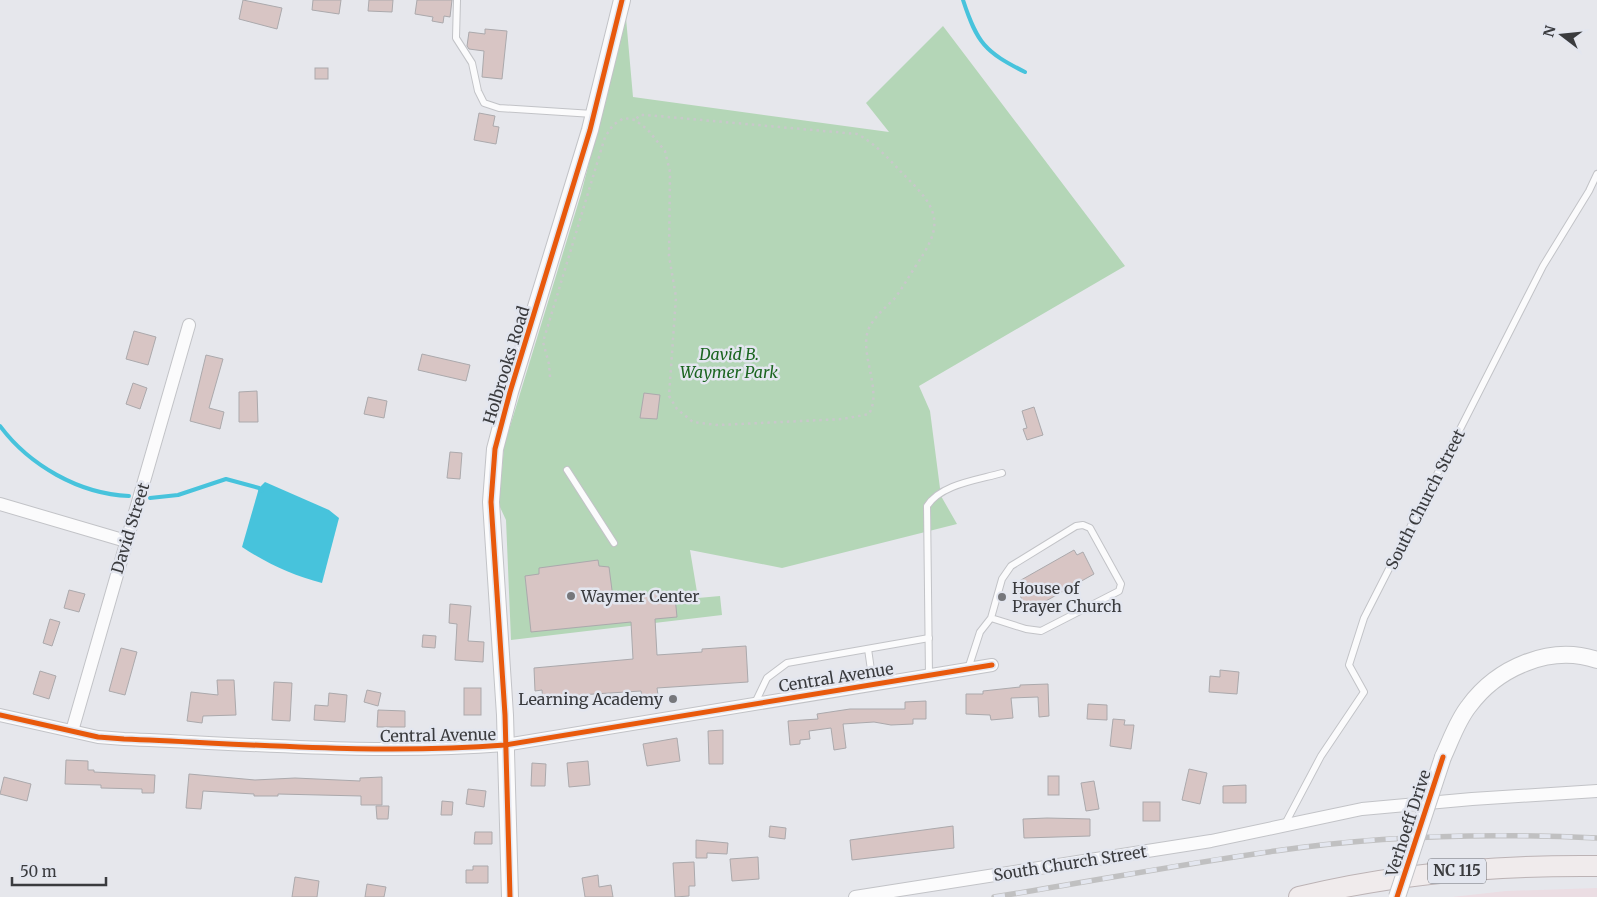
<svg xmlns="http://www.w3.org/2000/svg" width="1597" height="897" font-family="Merriweather,serif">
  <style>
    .education { fill: #ebdde3 }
    .green { fill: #b4d6b7 }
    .water { fill: #47c3dc }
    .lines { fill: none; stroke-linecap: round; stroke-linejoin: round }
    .stream { stroke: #47c3dc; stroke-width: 4 }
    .building { fill: #d8c5c4; stroke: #aba9ac }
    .service-casing { stroke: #c2c3c7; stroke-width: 8 }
    .minor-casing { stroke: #c2c3c7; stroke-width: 14 }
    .tertiary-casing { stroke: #c2c3c7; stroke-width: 18 }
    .primary-casing { stroke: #bcb3b5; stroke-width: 22 }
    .path { stroke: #c8c8ca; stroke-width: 2.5; stroke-dasharray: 2.5 4; stroke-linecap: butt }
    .service { stroke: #fbfbfc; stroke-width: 6 }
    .minor { stroke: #fbfbfc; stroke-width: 12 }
    .tertiary { stroke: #fbfbfc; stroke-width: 16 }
    .primary { stroke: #f0ebec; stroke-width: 20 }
    .rail-casing { stroke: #c0c0c1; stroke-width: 5.5 }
    .rail { stroke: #e3e6ef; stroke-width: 4; stroke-dasharray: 11; stroke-linecap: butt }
    .tertiary-bridge-casing { stroke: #c2c3c7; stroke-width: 18; stroke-linecap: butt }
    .tertiary-bridge { stroke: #fbfbfc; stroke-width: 16 }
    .cycleway-casing { stroke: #e3e6ef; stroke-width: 8 }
    .cycleway { stroke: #e8590c; stroke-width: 5 }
    .poi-dot { fill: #76777b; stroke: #e3e6ef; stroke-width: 2 }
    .labels { text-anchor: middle; stroke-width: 5; stroke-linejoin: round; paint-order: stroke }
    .shield { fill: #e3e6ef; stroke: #6d6e73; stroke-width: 1 }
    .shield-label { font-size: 15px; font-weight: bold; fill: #3a3b3e }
    .park-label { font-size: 16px; font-style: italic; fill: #1b6520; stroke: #e3e6ef }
    .street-label { font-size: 16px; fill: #3a3b3e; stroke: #e3e6ef }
    .poi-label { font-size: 16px; fill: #3a3b3e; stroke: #e3e6ef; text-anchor: start }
  </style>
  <rect width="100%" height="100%" fill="#e6e7ec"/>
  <polygon class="education" points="1597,888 1597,897 1452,897 1506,891"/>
  <polygon class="green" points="626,18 633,97 889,132 866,103 943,26 1125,266 919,386 930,411 941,496 957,524 782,568 690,550 698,598 720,596 722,615 511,640 506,520 499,505 504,446 581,194"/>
  <path class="water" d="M265,482l64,28 10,8 -17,65c-28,-7 -56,-20 -80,-36l17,-59z"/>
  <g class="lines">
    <g class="stream">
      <path d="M963,0c14,43 22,52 62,72"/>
      <path d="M0,426c29,39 79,68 129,70"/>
      <polyline points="150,498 178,495 226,479 259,488 261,491"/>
    </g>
  </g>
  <g class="building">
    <polygon points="243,0 282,8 277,29 239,19"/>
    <polygon points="313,0 341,0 339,14 312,10"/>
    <polygon points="369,0 393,0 392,12 368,11"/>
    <polygon points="417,0 452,0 450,17 444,16 443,23 432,21 433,17 415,14"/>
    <polygon points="485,29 507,31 502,79 482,77 484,51 469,49 467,46 469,32 485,34"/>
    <rect x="315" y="68" width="13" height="11"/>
    <polygon points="479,113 495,116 493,126 499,127 496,144 474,140"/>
    <polygon points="134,331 156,337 148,365 126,359"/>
    <polygon points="422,354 470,365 466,381 418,370"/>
    <polygon points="206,355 223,359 209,408 224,412 220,429 190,421"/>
    <polygon points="133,383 147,388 140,409 126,404"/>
    <polygon points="257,391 258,422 239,422 239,392"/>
    <polygon points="644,393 660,395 657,419 640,418"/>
    <polygon points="368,397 387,401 384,418 364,414"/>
    <polygon points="1034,407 1043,435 1027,440 1023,429 1027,428 1022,411"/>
    <polygon points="450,452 462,453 460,479 447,478"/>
    <polygon points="1074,550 1077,555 1083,552 1094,574 1028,611 1014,584"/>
    <polygon points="598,560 599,566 609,567 613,598 667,592 668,598 675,597 677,617 655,619 657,655 702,652 702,649 746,646 748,682 657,688 658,695 642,696 641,691 579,695 580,700 543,703 542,690 535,691 534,668 633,659 631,622 531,632 525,576 539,574 539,568"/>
    <polygon points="69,590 85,594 79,612 64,608"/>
    <polygon points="450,604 471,606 468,641 484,642 483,662 455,660 457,624 449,623"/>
    <polygon points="50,619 60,622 52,646 43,643"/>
    <polygon points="423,635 436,636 435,648 422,647"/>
    <polygon points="121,648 137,652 125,695 109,691"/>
    <polygon points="1220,670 1239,672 1237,694 1209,692 1210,676 1220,677"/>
    <polygon points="40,671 56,676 49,699 33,694"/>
    <polygon points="217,680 234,680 236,715 203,716 202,723 187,721 191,692 218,695"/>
    <polygon points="274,682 292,683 290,721 272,720"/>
    <polygon points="1048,684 1049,716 1039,717 1038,697 1011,698 1013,718 991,720 990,715 966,714 966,694 983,694 983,691 1020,687 1020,685"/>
    <rect x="464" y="688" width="17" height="27"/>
    <polygon points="367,690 381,693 378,706 364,702"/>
    <polygon points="329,693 347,695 345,722 314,720 315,705 328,706"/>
    <polygon points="926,701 926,719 913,719 913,724 891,725 874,722 843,724 846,748 834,750 831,728 809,731 810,739 800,740 800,744 790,745 788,721 818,719 817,714 850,709 905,709 905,702"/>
    <polygon points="1088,704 1107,705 1107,720 1087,719"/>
    <polygon points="378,710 405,711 405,727 377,727"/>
    <polygon points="1113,719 1125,720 1124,725 1134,725 1131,749 1110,746"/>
    <polygon points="723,730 723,764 709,764 708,731"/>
    <polygon points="677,738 680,761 647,766 643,744"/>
    <polygon points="66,760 88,761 88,770 94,770 94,772 155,775 154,793 142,793 142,789 101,788 101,785 65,784"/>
    <polygon points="588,761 590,785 569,787 567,763"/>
    <polygon points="532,763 546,764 545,786 531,786"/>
    <polygon points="1189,769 1207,773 1200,804 1182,800"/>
    <polygon points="189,774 255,780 295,778 360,781 360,778 382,777 382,805 361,805 361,796 278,794 278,796 254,796 254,794 203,791 201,809 186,808"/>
    <rect x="1048" y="776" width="11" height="19"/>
    <polygon points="4,777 31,784 27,801 0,794"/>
    <polygon points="1094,781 1099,809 1086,811 1081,783"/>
    <polygon points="1246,785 1246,803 1223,803 1223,786"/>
    <polygon points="468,789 486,791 484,807 466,804"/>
    <polygon points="442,801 453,802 452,815 441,815"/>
    <rect x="1143" y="802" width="17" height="19"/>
    <polygon points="376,806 389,806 388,819 377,819"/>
    <polygon points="1047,818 1090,819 1090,836 1024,838 1023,819"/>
    <polygon points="770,826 786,828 785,839 769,837"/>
    <polygon points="953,826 954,848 852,860 850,840"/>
    <polygon points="475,832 492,832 492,844 474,844"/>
    <polygon points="696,840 728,843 727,854 707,853 707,858 696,858"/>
    <polygon points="758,857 759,879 732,881 730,859"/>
    <polygon points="694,862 695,886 689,886 689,896 675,897 673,863"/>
    <polygon points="473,866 488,866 488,883 466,883 466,870 473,870"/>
    <polygon points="598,875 599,887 611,885 613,897 585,897 582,878"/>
    <polygon points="295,877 319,881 317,897 292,897"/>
    <polygon points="367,884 386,887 384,897 365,897"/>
  </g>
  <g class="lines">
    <g class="service-casing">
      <g id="service">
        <polyline points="457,0 456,38 472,63 478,91 484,103 499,108 593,114"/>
        <polyline points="567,470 614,543"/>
        <polyline points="868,649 873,684"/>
        <polyline points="968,669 980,632 991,618 1002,579 1011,566 1076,526 1083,525 1090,528 1121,584 1119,591 1041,631 1026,629 991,618"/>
        <path d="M929,675l-2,-169c14,-22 51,-26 75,-33"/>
        <polyline points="755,703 767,678 787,663 929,638"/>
        <polyline points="1285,824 1321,756 1364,692 1349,665 1364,618 1543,266 1589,191 1597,174"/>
      </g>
    </g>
    <g class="minor-casing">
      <g id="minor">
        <polyline points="0,504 126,541"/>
        <path d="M0,715l98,22 26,2c127,5 254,16 381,6l487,-80"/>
        <polyline points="72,731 189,325"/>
        <polyline points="855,897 1211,841 1362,809 1472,799 1597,791"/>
      </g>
    </g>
    <g class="tertiary-casing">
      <g id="tertiary">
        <path d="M1443,757c8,-17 14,-36 26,-51 28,-38 81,-62 128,-46"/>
        <polyline points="510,897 505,715 491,502 495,449 510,392 590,130 622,0"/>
      </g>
    </g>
    <g class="primary-casing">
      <path id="primary" d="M1299,897c98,-24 198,-32 298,-31"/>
    </g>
    <path class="path" d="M550,377l-1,-13 -6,-22 62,-205 8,-12 11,-7 11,2 13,10 17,21 5,21 -1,84 7,41 -7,99 8,13 16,13 25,3 125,-6 26,-5c14,-24 -11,-62 0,-86 6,-12 16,-20 25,-29 8,-10 14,-21 21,-32 26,-38 28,-54 -7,-88 -16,-16 -31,-35 -51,-45l-211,-19h-6l-5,5"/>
    <use href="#service" class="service"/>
    <use href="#minor" class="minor"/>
    <use href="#tertiary" class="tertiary"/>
    <use href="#primary" class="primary"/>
    <g class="rail-casing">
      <path id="rail" d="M994,897c94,-15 187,-33 281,-46 107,-16 215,-18 322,-13"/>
    </g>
    <use href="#rail" class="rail"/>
    <g class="tertiary-bridge-casing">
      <polyline id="tertiary-bridge" points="1397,897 1443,757"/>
    </g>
    <use href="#tertiary-bridge" class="tertiary-bridge"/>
    <g class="cycleway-casing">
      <g id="cycleway">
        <path d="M0,715l98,22 26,2c127,5 254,16 381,6l487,-80"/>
        <polyline points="510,897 505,715 491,502 495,449 510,392 590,130 622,0"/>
        <polyline points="1397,897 1443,757"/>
      </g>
    </g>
    <use href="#cycleway" class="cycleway"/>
  </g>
  <g class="poi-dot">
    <circle cx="571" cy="596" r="5"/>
    <circle cx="1002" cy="597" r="5"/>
    <circle cx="673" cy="699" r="5"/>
  </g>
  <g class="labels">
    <rect class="shield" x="1428" y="858.5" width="58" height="25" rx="4"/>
    <g class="shield-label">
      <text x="1457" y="876">NC 115</text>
    </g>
    <g class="park-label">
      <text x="729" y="360">David B.<tspan x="729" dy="18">Waymer Park</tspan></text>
    </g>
    <g class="street-label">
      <text transform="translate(506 365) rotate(-73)" y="6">Holbrooks Road</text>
      <text transform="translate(1425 499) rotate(-63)" y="6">South Church Street</text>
      <text transform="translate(130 528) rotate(-73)" y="6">David Street</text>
      <text transform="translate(836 677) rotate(-9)" y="6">Central Avenue</text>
      <text transform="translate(438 735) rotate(-1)" y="6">Central Avenue</text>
      <text transform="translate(1408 823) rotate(-72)" y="6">Verhoeff Drive</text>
      <text transform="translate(1070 863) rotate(-9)" y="6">South Church Street</text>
    </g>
    <g class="poi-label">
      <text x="1012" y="594">House of<tspan x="1012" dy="18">Prayer Church</tspan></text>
      <text x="581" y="602">Waymer Center</text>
      <text x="663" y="705" text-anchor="end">Learning Academy</text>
    </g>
  </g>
  <g transform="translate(1562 35) rotate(286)" stroke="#e3e6ef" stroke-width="4" paint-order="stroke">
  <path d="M0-4L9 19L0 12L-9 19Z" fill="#3a3b3e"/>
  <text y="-8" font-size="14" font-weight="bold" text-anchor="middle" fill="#3a3b3e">N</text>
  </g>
  <path d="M12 877v8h94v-8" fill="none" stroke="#3a3b3e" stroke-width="2.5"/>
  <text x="20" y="877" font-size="15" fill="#3a3b3e" stroke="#e3e6ef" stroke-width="4" paint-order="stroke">50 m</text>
</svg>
